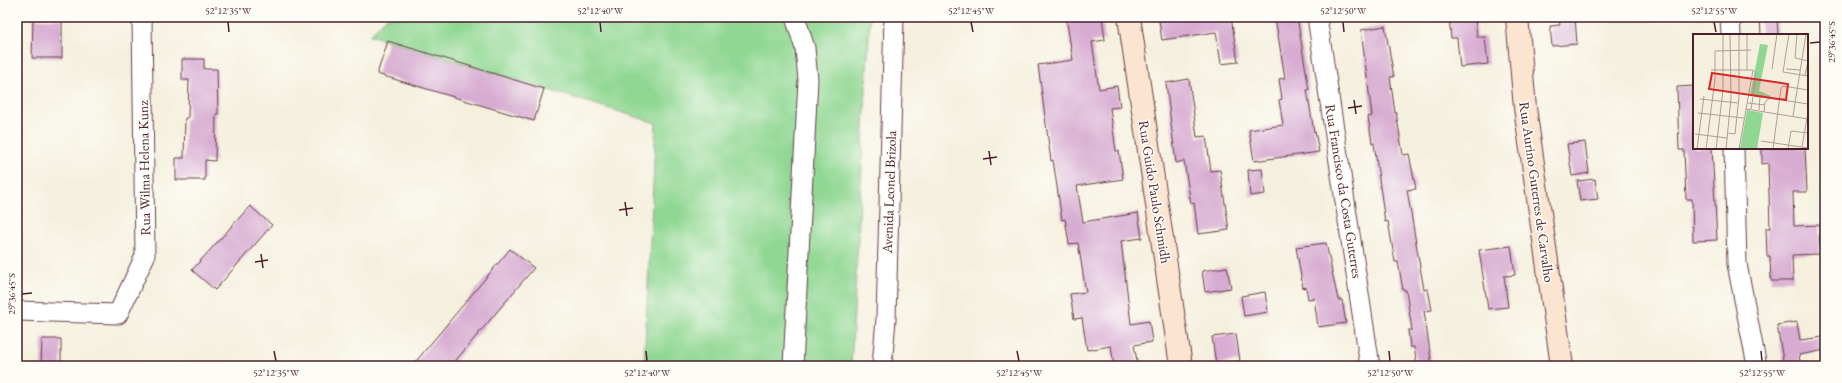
<svg xmlns="http://www.w3.org/2000/svg" width="1842" height="383" font-family="'EB Garamond',serif">
  <style>
    .green { fill: #8fd792; stroke: #6c7b5e }
    .building { fill: #d7abd2 }
    .lines { fill: none; stroke-linecap: round; stroke-linejoin: round }
    .street-casing { stroke: #643e46; stroke-width: 21 }
    .secondary-casing { stroke: #643e46; stroke-width: 24 }
    .street { stroke: #fff; stroke-width: 19 }
    .secondary { stroke: #fce5d0; stroke-width: 22 }
    .ticks { fill: none; stroke: #4a1f2b; stroke-width: 1.5 }
    .labels { text-anchor: middle; stroke-width: 3.5; stroke-linejoin: round; paint-order: stroke }
    .street-label { font-size: 14px; fill: #4a1f2b; stroke: #fdfcf7 }
    .inset-road { fill: none; stroke: #b19c96; stroke-width: 1 }
    .view { fill: #d62828; fill-opacity: 0.15; stroke: #d62828; stroke-width: 2 }
    .inset-edge { fill: none; stroke: #4a1f2b; stroke-width: 2 }
    .neatline { fill: none; stroke: #4a1f2b; stroke-width: 1.5 }
    .ticks-label { font-size: 10px; text-anchor: middle; fill: #4a1f2b }
  </style>
  <rect width="100%" height="100%" fill="#fdfcf7"/>
  <filter id="ink" filterUnits="userSpaceOnUse"><feTurbulence type="fractalNoise" baseFrequency=".025" numOctaves="2"/><feDisplacementMap in="SourceGraphic" scale="8" xChannelSelector="R" yChannelSelector="G"/><feConvolveMatrix kernelMatrix="1 2 1 2 8 2 1 2 1" color-interpolation-filters="sRGB"/></filter>
  <filter id="wash" filterUnits="userSpaceOnUse"><feTurbulence type="fractalNoise" baseFrequency=".012" numOctaves="4" result="noise"/><feDisplacementMap in="SourceGraphic" scale="16" xChannelSelector="R" yChannelSelector="G"/><feGaussianBlur stdDeviation="0.9" result="paint"/><feColorMatrix in="noise" values="0 0 0 0 0 0 0 0 0 0 0 0 0 0 0 0 0 1.4 0 .05"/><feComposite in="paint" operator="in"/></filter>
  <g filter="url(#wash)">
    <rect width="100%" height="100%" fill="#f5f0de"/>
    <polygon class="green" points="387,17 870,17 851,366 644,366 656,123 370,35"/>
    <g id="blocks">
      <g class="building">
        <polygon points="1066,17 1102,17 1105,40 1092,42 1099,89 1117,86 1120,107 1110,108 1116,151 1119,151 1123,179 1077,186 1083,222 1138,213 1142,238 1121,241 1131,324 1149,321 1152,342 1134,345 1138,366 1114,366 1111,346 1087,350 1082,318 1074,319 1070,294 1086,292 1078,243 1069,244 1065,219 1062,220 1053,160 1051,161 1038,65 1073,60"/>
        <polygon points="1189,17 1231,17 1238,62 1221,64 1216,32 1162,40 1159,21"/>
        <polygon points="1275,17 1297,17 1309,90 1307,90 1314,132 1315,131 1319,152 1254,161 1249,130 1283,125 1279,100 1282,99 1279,79 1285,78"/>
        <polygon points="1449,17 1475,17 1477,37 1485,37 1488,64 1460,67 1457,38 1451,38"/>
        <polygon points="1559,17 1575,17 1577,44 1552,46 1550,26 1560,25"/>
        <polygon points="1760,17 1777,17 1778,35 1761,35"/>
        <polygon points="33,19 62,19 62,58 32,58"/>
        <polygon points="1385,26 1394,77 1390,77 1395,113 1396,112 1403,155 1409,154 1416,189 1407,190 1424,290 1428,289 1432,310 1424,311 1432,366 1417,366 1414,347 1410,347 1408,330 1412,330 1406,290 1403,290 1398,262 1395,262 1388,221 1385,222 1374,143 1372,143 1368,117 1372,116 1361,30"/>
        <polygon points="388,41 544,89 534,121 377,74"/>
        <polygon points="182,59 204,59 204,69 217,69 218,114 216,114 215,161 205,160 205,180 176,180 176,158 184,158 185,118 188,118 189,80 182,80"/>
        <polygon points="1189,79 1197,137 1206,136 1211,171 1220,170 1229,230 1198,234 1194,203 1191,204 1184,161 1176,163 1166,83"/>
        <polygon points="1694,86 1694,148 1712,148 1717,240 1693,241 1692,199 1686,199 1684,150 1679,150 1677,87"/>
        <polygon points="1585,142 1589,173 1572,176 1567,144"/>
        <polygon points="1762,148 1805,148 1807,192 1793,192 1794,226 1819,225 1820,254 1792,255 1793,281 1771,281 1770,256 1767,256 1766,228 1770,228 1768,163 1762,164"/>
        <polygon points="1262,169 1265,194 1250,196 1248,170"/>
        <polygon points="1595,179 1598,199 1580,201 1577,181"/>
        <polygon points="250,206 272,225 215,290 192,270"/>
        <polygon points="1326,243 1338,300 1342,300 1346,323 1318,327 1314,298 1308,299 1306,287 1303,288 1296,247"/>
        <polygon points="1511,246 1515,275 1504,276 1508,307 1488,309 1479,250"/>
        <polygon points="510,249 534,268 451,366 412,366"/>
        <polygon points="1227,267 1231,288 1205,292 1202,271"/>
        <polygon points="1265,292 1268,312 1244,316 1241,296"/>
        <polygon points="1797,322 1800,340 1823,337 1825,350 1799,355 1801,366 1784,366 1777,325"/>
        <polygon points="1236,334 1240,361 1216,364 1212,337"/>
        <polygon points="42,339 61,339 61,366 41,366"/>
      </g>
    </g>
  </g>
  <g filter="url(#ink)">
    <use href="#blocks" fill-opacity="0" stroke="#643e46" stroke-width="1"/>
    <g class="lines">
      <g class="street-casing">
        <g id="street">
          <polyline points="1317,17 1370,366"/>
          <polyline points="1730,17 1731,35"/>
          <polyline points="1734,148 1737,264 1757,366"/>
          <polyline points="17,311 118,314 145,256 142,17"/>
          <polyline points="793,366 808,80 805,48 795,17"/>
          <polyline points="882,366 886,319 894,17"/>
        </g>
      </g>
      <g class="secondary-casing">
        <g id="secondary">
          <polyline points="1129,17 1181,366"/>
          <polyline points="1517,17 1525,108 1562,366"/>
        </g>
      </g>
      <use href="#street" class="street"/>
      <use href="#secondary" class="secondary"/>
    </g>
  </g>
  <path class="ticks" d="M228,22l1,10M600,22l1,10M971,22l2,10M1343,22l1,10M1714,22l2,10M1810,43l10,-1M1354,100l2,14M1348,108l14,-2M989,151l2,14M983,159l14,-2M625,202l2,14M619,210l14,-2M261,254l2,14M255,262l13,-2M22,294l10,-1M274,351l2,10M646,351l1,10M1017,351l2,10M1389,351l1,10M1761,351l1,10"/>
  <g class="labels">
    <g class="street-label">
      <text transform="translate(144 168) rotate(-91)" y="5">Rua Wilma Helena Kunz</text>
      <text transform="translate(1344 191) rotate(81)" y="5">Rua Francisco da Costa Guterres</text>
      <text transform="translate(889 192) rotate(-88)" y="5">Avenida Leonel Brizola</text>
      <text transform="translate(1155 192) rotate(81)" y="5">Rua Guido Paulo Schmidh</text>
      <text transform="translate(1537 192) rotate(82)" y="5">Rua Aurino Guterres de Carvalho</text>
    </g>
  </g>
  <g transform="translate(1693 34)">
    <rect width="115" height="115" fill="#f5f0de"/>
    <path d="M67,10l8,1 -9,46 12,5 -2,2 -19,-3zM54,76l16,3 -6,36h-17z" fill="#8fd792"/>
    <path class="inset-road" d="M54,0v36M96,0l-6,38 25,4M104,0l-2,24 13,3M79,35l5,-35M93,35l14,1M18,36h42M112,41l3,-14M56,61l59,9M60,62l3,-23 -3,-3M7,65l38,4M55,69l17,2M53,75l62,10M58,75l2,-12M66,76l1,-13M71,78l1,-10 4,-3M5,79l46,5M100,82l13,-82M34,99l8,1 4,-37v-63M2,100l32,4M68,107l47,7M109,113l6,-35M4,115l7,-53M13,115l9,-70v-28l36,-1M23,115l7,-59v-56M33,115l5,-51 -1,-64M46,115l14,-79M80,115l8,-61 2,-2 25,4M95,115l3,-18 17,2"/>
    <path class="view" d="M19,39l76,11 -2,16 -77,-11z"/>
    <rect width="115" height="115" class="inset-edge"/>
  </g>
  <rect width="1842" height="383" fill="none" stroke="#fdfcf7" stroke-width="44"/>
  <rect x="22" y="22" width="1798" height="339" class="neatline"/>
  <g class="ticks-label">
    <text x="228" y="14">52°12'35"W</text>
    <text x="600" y="14">52°12'40"W</text>
    <text x="971" y="14">52°12'45"W</text>
    <text x="1343" y="14">52°12'50"W</text>
    <text x="1714" y="14">52°12'55"W</text>
    <text transform="translate(1831 42) rotate(-90)" y="4">29°36'45"S</text>
    <text transform="translate(11 294) rotate(-90)" y="4">29°36'45"S</text>
    <text x="276" y="376">52°12'35"W</text>
    <text x="647" y="376">52°12'40"W</text>
    <text x="1019" y="376">52°12'45"W</text>
    <text x="1390" y="376">52°12'50"W</text>
    <text x="1762" y="376">52°12'55"W</text>
  </g>
</svg>
